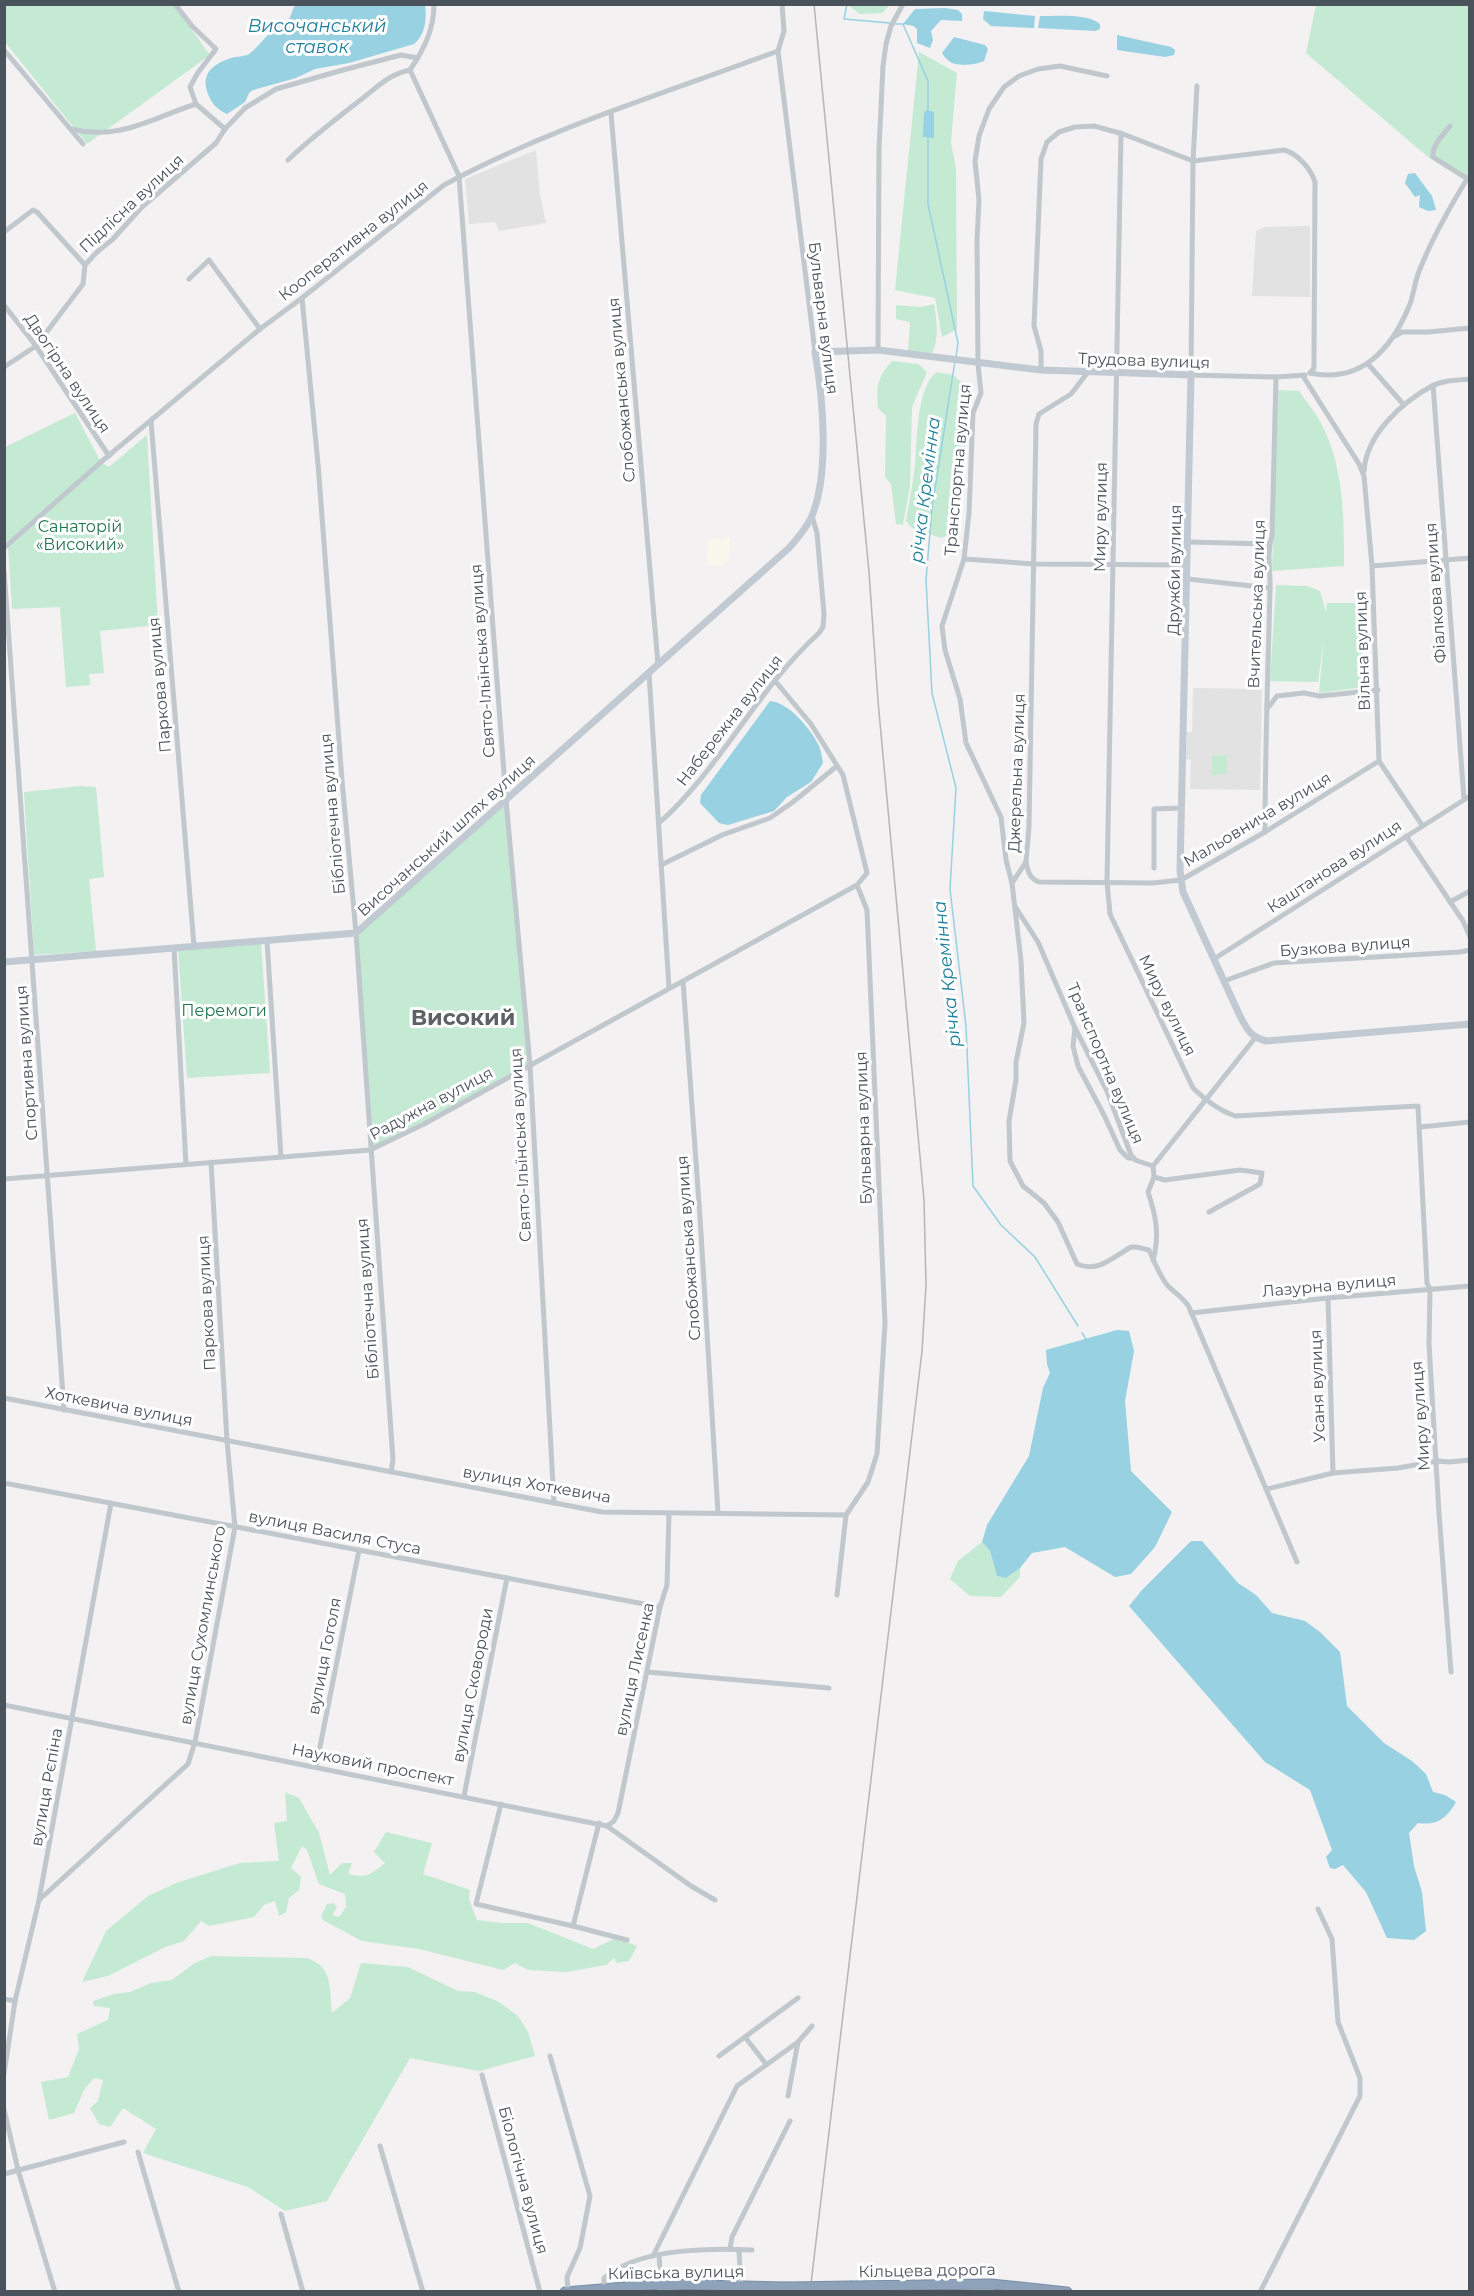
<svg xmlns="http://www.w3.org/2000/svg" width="1474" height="2296" font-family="Montserrat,sans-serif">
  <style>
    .commercial { fill: #faf7ed }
    .education { fill: #e3e2e2 }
    .green { fill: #c5ead4 }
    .water { fill: #97d1e2 }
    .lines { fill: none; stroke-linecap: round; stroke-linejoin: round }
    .stream { stroke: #97d1e2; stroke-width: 1.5 }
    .highway-casing { stroke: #798ea5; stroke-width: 11 }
    .street { stroke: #c0c7cd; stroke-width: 5 }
    .secondary { stroke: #c1c9d2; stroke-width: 7 }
    .highway { stroke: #8ea2b9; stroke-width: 9 }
    .rail { stroke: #b3b6ba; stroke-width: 1.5 }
    .highway-bridge-casing { stroke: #798ea5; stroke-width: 11; stroke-linecap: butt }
    .highway-bridge { stroke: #8ea2b9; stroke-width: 9 }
    .labels { text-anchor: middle; stroke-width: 6; stroke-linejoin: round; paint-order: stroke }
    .street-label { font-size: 16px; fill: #4a535c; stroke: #fff }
    .park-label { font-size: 16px; fill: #23754d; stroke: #fff }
    .water-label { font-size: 18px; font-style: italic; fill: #1e7f9c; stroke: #fff }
    .district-label { font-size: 22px; font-weight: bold; fill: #5e6164; stroke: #fff }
  </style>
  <rect width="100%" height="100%" fill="#f3f1f1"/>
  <polygon class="commercial" points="724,537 730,537 729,561 724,561 724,566 707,565 708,541 711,541 712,538 724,539"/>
  <g class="education">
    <polygon points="536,150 540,195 546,223 499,231 495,222 469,224 465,179"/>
    <polygon points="1310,226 1310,297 1252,296 1256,231 1264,227"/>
    <polygon points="1193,688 1262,689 1260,790 1190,789 1191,760 1186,759 1187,732 1192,732"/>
  </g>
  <g class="green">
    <polygon points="5,5 174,5 210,55 87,144 5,42"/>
    <polygon points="848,5 889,5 883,13 860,14"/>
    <polygon points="1316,5 1469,5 1469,183 1428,157 1306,53"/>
    <polygon points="919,52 957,73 951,142 956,169 957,329 942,337 935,298 895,290"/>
    <path d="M934,304c3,19 6,36 -4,53l-22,-4 2,-31 -14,-3v-14l25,2z"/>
    <path d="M892,361l26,3 9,8 -15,35 -2,79 -7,39 -7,-1 -5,-40 -6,-7 1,-61 -8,-8c-2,-22 -1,-30 14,-47z"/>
    <path d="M937,372l16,3 17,14 -5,76 -8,61 -7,9 -9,3 -29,-10 -6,-7c3,-19 7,-37 9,-56 2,-23 1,-78 22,-93z"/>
    <path d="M1278,390l21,1c7,10 15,20 21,30 24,44 24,96 24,145l-72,5z"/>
    <polygon points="75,413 101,462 109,467 147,435 158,625 100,631 104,673 89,674 90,685 66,687 60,607 12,609 8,546 5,542 5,447"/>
    <polygon points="1276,585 1307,586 1320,591 1326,612 1327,603 1358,603 1365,687 1319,693 1324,638 1318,682 1270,681"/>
    <polygon points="1227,755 1227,774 1212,775 1212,756"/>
    <polygon points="80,786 96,787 104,877 89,879 96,951 34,955 24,792"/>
    <polygon points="506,800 530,1065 370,1150 356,933"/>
    <polygon points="261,942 270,1073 187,1078 178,948"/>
    <polygon points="982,1542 990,1551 997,1576 1006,1578 1020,1568 1020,1577 1001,1597 970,1596 950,1579 958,1561"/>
    <path d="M285,1792l14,6 20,35 11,42 12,-12h10l-4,11c20,4 22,1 37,-11l-11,-11 12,-20 46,11 -9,31 47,16 -1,9 8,21 25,3h26l65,26 23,-11 21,8 -8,15 -12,2 -3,-5 -8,7 -39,7 -39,-2 -13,-7 -12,7 -84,-21 -57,-8 -39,-21 -2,-4 6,-12 7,-1 3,5 -5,7 7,2 7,-10 -1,-13 -26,-10 -12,-34 -5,-4 -11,22 10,9 -2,13 -10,8 -3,14 -7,4 -4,-15 -11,4 -10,12 -45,9 -8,-5 -17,20 -21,7 -55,28 -26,6 24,-51 42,-35 28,-13 64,-20 39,-2 -5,-38 13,-2z"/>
    <path d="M211,1956l95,2c28,8 23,31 26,55l18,-15 11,-35 47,4 50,24 17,1 24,10 19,14 10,16 7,24 -56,15 -69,-13 -83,143 -42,10 -37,-24 -105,-34 13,-24 -33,-21 -13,19 -11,-3 -9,-16 8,-7 5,-21 -9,-2 -10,12 -10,23 -25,7 -8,-38 27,-5 11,-28 -2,-15 31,-14 2,-12 -16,-2 -1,-5 21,-7 16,-2 21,-9 21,-3 21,-16z"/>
  </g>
  <g class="water">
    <path d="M298,4l127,1c2,14 0,30 -11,39l-65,19 -34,6 -19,9 -43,12 -4,3 -4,9 -18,12c-9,-4 -16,-11 -19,-20 -8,-20 5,-30 23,-36 6,-2 13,-1 18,-4 15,-12 20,-25 39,-32l6,-15z"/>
    <polygon points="945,8 958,10 962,14 962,21 941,20 931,31 933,40 930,48 917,43 917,29 913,26 903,24 915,9"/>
    <polygon points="984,11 1035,16 1034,28 991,26 983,19"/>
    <path d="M1040,16c16,0 48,-3 60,8v5l-5,2 -57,-3z"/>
    <polygon points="1117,35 1171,47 1175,50 1174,55 1165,57 1117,50"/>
    <path d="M954,37l31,8 3,4 -4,12c-8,4 -28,6 -35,0 -3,-2 -5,-5 -7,-8z"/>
    <polygon points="927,110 934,112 934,138 923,137 924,112"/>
    <polygon points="1415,173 1432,196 1436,210 1428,211 1419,207 1420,195 1415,197 1405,183 1408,174"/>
    <path d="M770,701c18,1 40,27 48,43 3,5 4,13 5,19l-12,19 -24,15 -13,14 -46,14 -9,-2 -19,-20 1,-8z"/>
    <polygon points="1117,1330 1129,1331 1134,1351 1125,1401 1131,1471 1172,1512 1155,1547 1131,1574 1115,1577 1065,1547 1032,1553 1020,1568 1006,1578 997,1576 990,1551 982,1542 987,1525 1029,1456 1043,1388 1050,1373 1047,1364 1046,1350"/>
    <path d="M1191,1541h11l36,42 18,12 16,18 33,8 15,11 20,20 7,54 37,37 28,18 14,13 7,18 12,3 11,7c-9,16 -19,24 -38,21l-9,10 5,33 8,26 4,39 -12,9 -27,-2 -21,-46 -23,-27 -8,4 -5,-1 -4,-11 6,-7 -22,-60 -45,-28 -136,-156 13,-16z"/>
  </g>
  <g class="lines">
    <g class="stream">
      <polyline points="847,4 844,19 890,23"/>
      <polyline points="895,24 903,24 928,81 928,111"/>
      <polyline points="928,137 928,204 958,343 956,357"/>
      <polyline points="955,361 932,508 926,580 932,693 956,788 950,889 966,1026 973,1186 1001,1225 1035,1257 1078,1326"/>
      <polyline points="1082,1333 1086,1339"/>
    </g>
    <g class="highway-casing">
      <g id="highway">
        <polyline points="852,2286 991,2284 1067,2292"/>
        <polyline points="565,2292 661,2284 788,2287"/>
      </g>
    </g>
    <g class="street">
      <polyline points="175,4 192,26 216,49 197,74 190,87 196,104 225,129"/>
      <polyline points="782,4 784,31 778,51 815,352"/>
      <polyline points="4,50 83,144"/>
      <polyline points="410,70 459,176 506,800 530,1065 554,1503"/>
      <path d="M1107,76l-47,-10 -22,3 -19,7 -15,11 -15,22 -10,27 -4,25 4,39 -2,40 1,124 3,29 -8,20 -4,100 -5,46 -22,67 3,24 15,49 6,44 35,74 5,43 6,23 9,78 3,62 -8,39v18l-7,41 1,40 13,25 21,17 14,19 19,42c21,9 35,-6 54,-17h5l13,3c6,13 10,25 19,36 7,7 16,12 21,21l108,255"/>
      <polyline points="1197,86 1193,161 1191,375 1276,377 1305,375"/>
      <polyline points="611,113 658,664"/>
      <path d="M1450,126c-7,9 -18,19 -17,31l35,22"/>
      <path d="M71,129c49,12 81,-11 125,-25"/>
      <path d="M1121,133l-14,749 3,32 83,174c13,13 25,22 42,28l183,-10 9,177 3,6 -1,55 10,169 12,159"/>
      <path d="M288,160c24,-23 49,-42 75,-62 15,-12 27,-24 47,-28 14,-21 24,-40 24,-66"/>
      <polyline points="4,232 33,210 37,212 85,265"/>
      <polyline points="189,279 209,260 260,329"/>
      <polyline points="302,298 318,464 342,780 356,933 393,1460 391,1472"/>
      <polyline points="4,305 36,346 109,456"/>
      <polyline points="1395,336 1402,332 1428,332 1470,328"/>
      <polyline points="878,350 879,149 883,66 886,44 891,26 903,4"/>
      <polyline points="1368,364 1404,405"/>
      <polyline points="4,367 36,346 83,284 85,265 97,252 113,239 142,207 216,143 225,129 245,108 276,89 343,70 401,55 418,58"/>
      <path d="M1041,370v-19l-7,-25 7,-167 6,-17 12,-10 16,-5 19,-1 29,8 70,27 91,-11c13,3 27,19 31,32l-1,176v10l-4,5"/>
      <path d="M1310,373c51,11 82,-24 100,-69 4,-11 5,-24 10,-35 12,-31 30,-62 47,-90"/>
      <polyline points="1303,376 1359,464 1364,476 1372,566 1379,761 1422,825"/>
      <polyline points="1433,385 1464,799"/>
      <polyline points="151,421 194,946"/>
      <path d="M1364,471c2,-36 38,-69 68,-85 12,-6 25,-6 38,-7"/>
      <polyline points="1188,542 1269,544"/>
      <path d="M4,548l97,-86 159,-133 42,-31 142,-113c105,-57 222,-92 334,-134"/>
      <polyline points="964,559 1034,564 1187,565"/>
      <polyline points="1372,566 1470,558"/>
      <polyline points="4,570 64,1410"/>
      <polyline points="1188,579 1270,588"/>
      <polyline points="649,673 669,988"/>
      <polyline points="1267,709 1277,696 1304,693 1320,696 1378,690"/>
      <path d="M659,823c62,-55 98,-134 160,-190l4,-6 1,-13 -7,-81 -5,-17"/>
      <path d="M1265,832c0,-81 3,-161 5,-242 1,-18 -4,-37 2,-54l4,-159"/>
      <polyline points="1406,836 1463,921 1470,937"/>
      <path d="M1026,862c2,9 3,16 13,20l114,1 28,-3 84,-48 114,-71"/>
      <polyline points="661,865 722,835 770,818 793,802 837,766"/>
      <polyline points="1154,868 1154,809 1181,808"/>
      <polyline points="1012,883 1026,862 1029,826 1036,424 1039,414 1071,394 1088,372"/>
      <polyline points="1450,902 1470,891"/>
      <polyline points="1016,908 1038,942 1075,1028 1107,1091 1131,1155 1135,1160 1153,1166"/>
      <polyline points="267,941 281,1157"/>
      <polyline points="174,948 186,1164"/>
      <polyline points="1214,959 1470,796"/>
      <polyline points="683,981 700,1217 718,1513"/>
      <polyline points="1224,981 1274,963 1460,952 1470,950"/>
      <polyline points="1075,1028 1073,1046 1078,1066 1104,1115 1120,1150 1128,1158 1134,1158"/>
      <polyline points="1420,1127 1470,1122"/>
      <polyline points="1153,1166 1255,1038"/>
      <path d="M1153,1166l1,11 -6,15c8,24 12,43 5,68"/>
      <polyline points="1154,1177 1165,1180 1240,1170 1262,1173 1260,1184 1209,1212"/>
      <polyline points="4,1179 370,1150 424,1124 857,885 867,873 843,775 811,724 776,682"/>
      <polyline points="1328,1298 1333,1473"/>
      <polyline points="1191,1313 1328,1298 1470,1286"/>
      <polyline points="4,1398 602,1512 846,1515"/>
      <polyline points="4,1483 660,1607"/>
      <polyline points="1267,1489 1333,1473 1398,1468 1437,1461 1449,1462 1470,1460"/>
      <polyline points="837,1595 846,1515 868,1482 877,1454 885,1323 867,910 857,885"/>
      <polyline points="647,1672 829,1688"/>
      <polyline points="4,1705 607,1826 691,1886 715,1900"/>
      <polyline points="316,1767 359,1550"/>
      <polyline points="464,1796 507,1578"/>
      <polyline points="501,1804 476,1904 573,1926"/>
      <polyline points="599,1823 573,1926 627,1940"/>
      <polyline points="607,1826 614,1821 618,1813 660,1607 667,1585 669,1513"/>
      <polyline points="39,1900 188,1764 195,1742 235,1527 227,1441 211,1162"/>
      <polyline points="4,1999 15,2001"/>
      <polyline points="745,2037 766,2064"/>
      <polyline points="550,2056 590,2196 580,2248 567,2277 568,2291"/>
      <polyline points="719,2056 798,1998"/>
      <polyline points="4,2074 15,2001 39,1900 111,1503"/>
      <polyline points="482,2075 540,2292"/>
      <polyline points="788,2096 798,2042"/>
      <polyline points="4,2109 18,2170 55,2292"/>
      <polyline points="380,2146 423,2292"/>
      <polyline points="138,2152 179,2292"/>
      <polyline points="4,2174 124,2142"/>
      <polyline points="281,2214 303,2292"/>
      <polyline points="730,2249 732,2237 790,2121"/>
      <polyline points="739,2250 741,2286"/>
      <polyline points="659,2255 661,2284"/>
      <polyline points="653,2256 737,2086 798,2042 812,2026"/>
      <path d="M604,2287v-9c6,-4 12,-9 19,-12 34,-17 91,-18 129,-16"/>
      <polyline points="1260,2292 1360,2096 1360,2078 1338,2022 1332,1939 1318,1909"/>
    </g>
    <path class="secondary" d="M4,962l352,-29 433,-385c8,-9 16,-18 22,-30 19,-43 12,-120 4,-166l63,-2 163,20 150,5 -11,496 3,21 57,124c7,14 11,21 26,25l204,-17"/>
    <use href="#highway" class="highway"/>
    <polyline class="rail" points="810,2292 922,1351 926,1285 924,1200 878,701 869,572 814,4"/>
    <g class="highway-bridge-casing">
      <polyline id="highway-bridge" points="788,2287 852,2286"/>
    </g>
    <use href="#highway-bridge" class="highway-bridge"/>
  </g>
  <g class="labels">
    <g class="street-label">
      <text transform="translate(131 203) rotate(-43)" y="6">Підлісна вулиця</text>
      <text transform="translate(353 240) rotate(-38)" y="6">Кооперативна вулиця</text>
      <text transform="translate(824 318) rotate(83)" y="6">Бульварна вулиця</text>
      <text transform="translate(1144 360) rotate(2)" y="6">Трудова вулиця</text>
      <text transform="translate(68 373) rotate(56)" y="6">Двогірна вулиця</text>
      <text transform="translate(621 390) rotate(-95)" y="6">Слобожанська вулиця</text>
      <text transform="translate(957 470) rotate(-85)" y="6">Транспортна вулиця</text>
      <text transform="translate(1100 517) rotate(-89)" y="6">Миру вулиця</text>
      <text transform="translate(1174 570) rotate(-89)" y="6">Дружби вулиця</text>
      <text transform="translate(1435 593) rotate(-94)" y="6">Фіалкова вулиця</text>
      <text transform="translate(1256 604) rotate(-88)" y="6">Вчительська вулиця</text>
      <text transform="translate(1362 651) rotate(-92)" y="6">Вільна вулиця</text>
      <text transform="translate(482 661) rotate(-94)" y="6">Свято-Ільїнська вулиця</text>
      <text transform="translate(159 685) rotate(-95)" y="6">Паркова вулиця</text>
      <text transform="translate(729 720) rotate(-52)" y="6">Набережна вулиця</text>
      <text transform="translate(1016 773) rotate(-88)" y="6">Джерельна вулиця</text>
      <text transform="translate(332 814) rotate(-95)" y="6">Бібліотечна вулиця</text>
      <text transform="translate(1257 819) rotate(-31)" y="6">Мальовнича вулиця</text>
      <text transform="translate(446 835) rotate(-42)" y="6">Височанський шлях вулиця</text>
      <text transform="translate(1334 866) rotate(-33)" y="6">Каштанова вулиця</text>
      <text transform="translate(1345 946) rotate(-4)" y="6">Бузкова вулиця</text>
      <text transform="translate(1168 1005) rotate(64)" y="6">Миру вулиця</text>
      <text transform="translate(26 1063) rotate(-94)" y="6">Спортивна вулиця</text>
      <text transform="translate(1106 1063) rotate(67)" y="6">Транспортна вулиця</text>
      <text transform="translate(431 1103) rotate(-28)" y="6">Радужна вулиця</text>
      <text transform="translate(863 1128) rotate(-92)" y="6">Бульварна вулиця</text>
      <text transform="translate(520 1145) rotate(-93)" y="6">Свято-Ільїнська вулиця</text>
      <text transform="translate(688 1248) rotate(-94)" y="6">Слобожанська вулиця</text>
      <text transform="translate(1329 1285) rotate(-5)" y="6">Лазурна вулиця</text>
      <text transform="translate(367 1299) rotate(-94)" y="6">Бібліотечна вулиця</text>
      <text transform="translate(206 1303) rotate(-93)" y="6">Паркова вулиця</text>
      <text transform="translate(1317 1386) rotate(-92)" y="6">Усаня вулиця</text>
      <text transform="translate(119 1406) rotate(11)" y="6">Хоткевича вулиця</text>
      <text transform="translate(1420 1416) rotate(-94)" y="6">Миру вулиця</text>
      <text transform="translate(537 1484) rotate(10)" y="6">вулиця Хоткевича</text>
      <text transform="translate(335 1532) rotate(11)" y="6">вулиця Василя Стуса</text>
      <text transform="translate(202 1625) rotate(-80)" y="6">вулиця Сухомлинського</text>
      <text transform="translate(324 1656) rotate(-79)" y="6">вулиця Гоголя</text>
      <text transform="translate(634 1669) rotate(-78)" y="6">вулиця Лисенка</text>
      <text transform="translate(472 1685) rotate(-79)" y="6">вулиця Сковороди</text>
      <text transform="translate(373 1764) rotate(11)" y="6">Науковий проспект</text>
      <text transform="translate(46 1787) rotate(-80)" y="6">вулиця Рєпіна</text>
      <text transform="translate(524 2180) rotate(75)" y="6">Біологічна вулиця</text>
      <text transform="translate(927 2270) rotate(-1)" y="6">Кільцева дорога</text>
      <text transform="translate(676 2272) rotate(-1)" y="6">Київська вулиця</text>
    </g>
    <g class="park-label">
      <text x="80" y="532">Санаторій<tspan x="80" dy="18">«Високий»</tspan></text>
      <text x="224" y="1016">Перемоги</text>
    </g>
    <g class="water-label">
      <text x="317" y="32">Височанський<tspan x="317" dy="21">ставок</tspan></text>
      <text transform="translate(925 490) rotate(-83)" y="6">річка Кремінна</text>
      <text transform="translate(947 974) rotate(-96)" y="6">річка Кремінна</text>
    </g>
    <g class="district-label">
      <text x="463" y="1025">Високий</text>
    </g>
  </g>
  <rect width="1474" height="2296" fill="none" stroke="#4a535c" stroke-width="12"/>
</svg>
